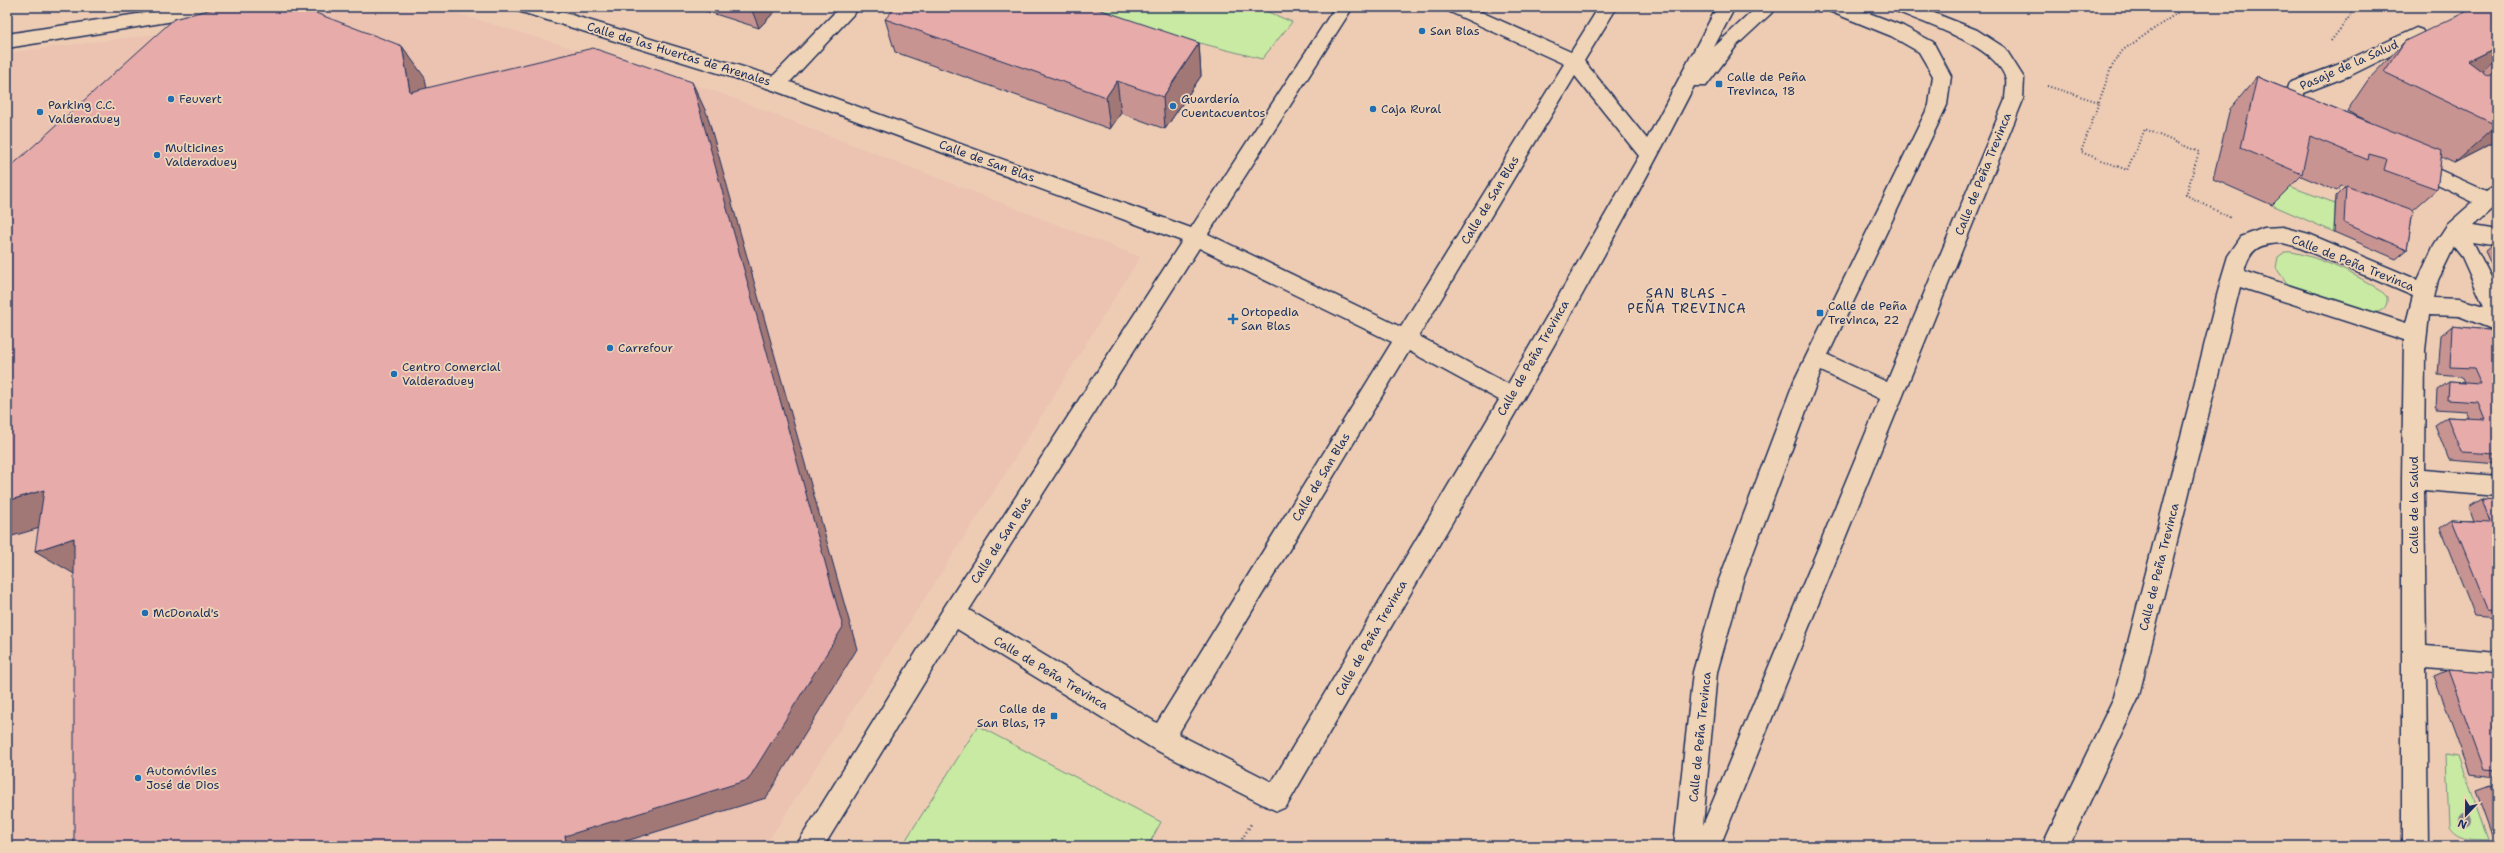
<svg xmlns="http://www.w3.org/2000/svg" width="2504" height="853" font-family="'Shantell Sans',sans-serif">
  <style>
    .built { fill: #ecc2b1 }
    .green { fill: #c9eaa2; stroke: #728c80 }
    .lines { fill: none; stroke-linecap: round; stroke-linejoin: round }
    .street-casing { stroke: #1b2f5e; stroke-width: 3 }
    .path-far1 { stroke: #1b2f5e; stroke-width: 2; stroke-dasharray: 1 2.5; stroke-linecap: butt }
    .path { stroke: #1b2f5e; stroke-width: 2.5; stroke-dasharray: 1 3; stroke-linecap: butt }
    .street { fill: #f0d4b7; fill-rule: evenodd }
    .tree { fill: #838089 }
    .wall { fill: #c79492; stroke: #1b2f5e }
    .shaded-wall { fill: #a27877; stroke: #1b2f5e }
    .building { fill: #e7acaa; stroke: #1b2f5e }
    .poi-dot { fill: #1f6fb2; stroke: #f0d4b7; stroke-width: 1.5 }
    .labels { text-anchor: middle; stroke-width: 3.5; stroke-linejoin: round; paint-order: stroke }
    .poi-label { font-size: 12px; fill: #1b2f5e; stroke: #f0d4b7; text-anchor: start }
    .street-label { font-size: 12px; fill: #1b2f5e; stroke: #f0d4b7 }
    .neighbourhood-label { font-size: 13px; letter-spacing: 1px; fill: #1b2f5e; stroke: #f0d4b7 }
  </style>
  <rect width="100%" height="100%" fill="#eeccb4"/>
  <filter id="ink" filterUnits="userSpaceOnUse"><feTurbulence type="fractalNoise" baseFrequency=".025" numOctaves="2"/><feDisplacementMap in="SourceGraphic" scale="8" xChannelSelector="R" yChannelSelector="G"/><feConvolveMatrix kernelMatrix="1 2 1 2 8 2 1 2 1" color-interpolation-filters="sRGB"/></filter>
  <g filter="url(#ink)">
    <polygon class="built" points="370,7 436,7 720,93 1140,257 1005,474 765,846 7,846 7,53"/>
    <g class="green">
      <polygon points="1010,7 1256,7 1292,22 1262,59 1087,14"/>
      <polygon points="2278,182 2335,203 2334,232 2272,205"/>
      <path d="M2285,252c18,-3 91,30 102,45 1,11 -5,15 -15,16l-83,-27 -13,-18 2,-11z"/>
      <polygon points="978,726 1161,822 1148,846 902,846"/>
      <path d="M2446,754l13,2 29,84c-16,-1 -30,1 -39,-13z"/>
    </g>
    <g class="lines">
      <g class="street-casing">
        <g id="street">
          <polygon points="183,7 232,7 229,11 223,13 7,48 7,34"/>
          <path d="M515,7h30l228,69 67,-69h20l-70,75 401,146 144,-221h18l-145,227 193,93 163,-263 -116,-53 -3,-4h25l101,45 28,-45h18l-33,54 63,78 70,-132h18l-21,40 43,-40h21l-41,38 -31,41h-12c-126,246 -270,482 -408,721l-9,4 -9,-4 -116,-59 -195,-119 -133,217h-28l149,-240 237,-365 -412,-152 -252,-78zM1575,76l64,80 -131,228 -89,-48zM1199,248l193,94 -235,381 -188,-113zM1409,351l90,49 -227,382 -94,-48z"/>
          <path d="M1826,7h27l50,19 30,16 18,34 -4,29 -119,250 59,27 118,-282c0,-6 2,-16 1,-21 -10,-34 -81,-55 -110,-68l-3,-4h26l58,23 28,18 19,30 -1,22 -303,746h-46l19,-174 26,-92 75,-199 135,-276 4,-29 -14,-24 -28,-16 -62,-25zM1821,371l59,28 -177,426 14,-153 26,-92z"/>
          <path d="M2416,28l6,2 3,5 -3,5 -71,35 -47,18v7l15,16 -3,5c-15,5 -29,-10 -32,-25l5,-13 48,-18z"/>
          <path d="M2411,157l75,34 11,-7v20l-24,22 24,4v16l-24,-4 24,47v42l-38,-15 -30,-1 -4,35 -1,120 73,6v20l-73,-6 2,156 71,6v22l-71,-6 2,178h-26v-367l2,-139 -164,-53 -102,412 -69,147h-27l72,-149 108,-421 6,-20 13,-19 23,-9 19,-1 26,7 109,46 16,-35 13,-20 26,-23 -69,-33 -3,-5 3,-5zM2283,243l15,4 115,49 -7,27 -162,-52c7,-24 15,-27 39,-28zM2454,247l8,10 22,49 -25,-7 -25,-1 4,-18z"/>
        </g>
      </g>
      <g class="path-far1">
        <polyline points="2331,41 2357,7"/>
        <polyline points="2047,86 2099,102 2081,152 2127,170 2145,129 2199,152 2186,195 2231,218"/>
        <polyline points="2099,102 2111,68 2123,50 2186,7"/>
      </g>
      <polyline class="path" points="1238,846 1251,824"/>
      <use href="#street" class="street"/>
    </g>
    <circle class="tree" cx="2465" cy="820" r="7"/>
    <g class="wall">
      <polygon points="693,7 779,7 759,28"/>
      <polygon points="2497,7 2497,141 2454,163 2441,157 2437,189 2413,210 2407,250 2396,259 2334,232 2336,196 2345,187 2341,186 2337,191 2301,176 2272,205 2213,179 2230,109 2257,77 2370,122 2347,111 2368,80 2405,41"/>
      <polygon points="885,19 1199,43 1201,76 1165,129 1121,113 1110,129 895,52"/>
      <polygon points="2496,242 2497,242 2497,278 2485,251"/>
      <polygon points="2452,326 2497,331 2497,464 2449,460 2435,425 2447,417 2469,418 2466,411 2436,409 2437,390 2449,382 2465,383 2462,377 2438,375 2441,335"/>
      <polygon points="2482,499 2497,500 2497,618 2475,616 2440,528 2452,520 2474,521 2469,507"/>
      <polygon points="2448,670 2497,674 2497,736 2496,736 2497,738 2497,776 2495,777 2470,774 2434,676"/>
      <polygon points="2490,786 2497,787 2497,841 2494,841 2476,791"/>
    </g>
    <g class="shaded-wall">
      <polygon points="752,7 779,7 759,28 751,8"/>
      <polygon points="1199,43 1201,76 1165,129 1163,97"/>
      <polygon points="402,46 425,78 433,124 410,92"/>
      <polygon points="2497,47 2497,57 2476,77 2468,61"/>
      <polygon points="1117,81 1121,113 1110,129 1106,97"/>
      <polygon points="692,82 707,114 857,649 766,798 610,846 567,846 565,836"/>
      <polygon points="2497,125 2497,141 2454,163"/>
      <polygon points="44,490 84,515 9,537 7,536 7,501"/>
      <polygon points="74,538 76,575 35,551"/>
    </g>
    <g class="building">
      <polygon points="219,7 300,7 402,46 410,92 593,48 692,82 843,627 748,780 565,836 567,846 74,846 74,538 35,551 44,490 7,501 7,170 174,19"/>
      <polygon points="896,7 1092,7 1199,43 1163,97 1117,81 1106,97 885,19"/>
      <polygon points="2476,7 2497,7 2497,47 2468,61 2488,76 2497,71 2497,125 2496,125 2384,72 2405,41"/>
      <polygon points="2257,77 2442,151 2437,189 2384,170 2387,159 2369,154 2368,160 2310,136 2302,174 2241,148"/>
      <polygon points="2346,186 2413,210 2407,250 2344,223"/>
      <polygon points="2452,326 2497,331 2497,454 2461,452 2447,417 2485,419 2478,402 2448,400 2449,382 2481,384 2474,368 2450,367"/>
      <polygon points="2482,499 2497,500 2497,610 2488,609 2452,520 2490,522"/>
      <polygon points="2448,670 2497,674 2497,728 2493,728 2497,738 2497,770 2484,769"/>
      <polygon points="2490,786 2497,787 2497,805"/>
    </g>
  </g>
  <g class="poi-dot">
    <circle cx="1422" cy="31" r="4"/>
    <rect x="1715" y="80" width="8" height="8" rx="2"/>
    <circle cx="171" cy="99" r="4"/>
    <circle cx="1173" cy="106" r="4"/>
    <circle cx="1373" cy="109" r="4"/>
    <circle cx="40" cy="112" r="4"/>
    <circle cx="157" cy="155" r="4"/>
    <rect x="1816" y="309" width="8" height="8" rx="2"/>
    <path d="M1231 313h4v4h4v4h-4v4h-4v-4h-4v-4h4z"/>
    <circle cx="610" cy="348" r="4"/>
    <circle cx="394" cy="374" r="4"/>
    <circle cx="145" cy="613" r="4"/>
    <rect x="1050" y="712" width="8" height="8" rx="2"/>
    <circle cx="138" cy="778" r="4"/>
  </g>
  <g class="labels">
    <g class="poi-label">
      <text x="1430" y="35">San Blas</text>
      <text x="1727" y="81">Calle de Peña<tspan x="1727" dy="14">Trevinca, 18</tspan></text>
      <text x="179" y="103">Feuvert</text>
      <text x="1181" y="103">Guardería<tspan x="1181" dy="14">Cuentacuentos</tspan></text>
      <text x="48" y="109">Parking C.C.<tspan x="48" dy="14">Valderaduey</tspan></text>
      <text x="1381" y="113">Caja Rural</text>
      <text x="165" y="152">Multicines<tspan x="165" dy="14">Valderaduey</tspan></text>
      <text x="1828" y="310">Calle de Peña<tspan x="1828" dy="14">Trevinca, 22</tspan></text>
      <text x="1241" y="316">Ortopedia<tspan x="1241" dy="14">San Blas</tspan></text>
      <text x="618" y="352">Carrefour</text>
      <text x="402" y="371">Centro Comercial<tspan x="402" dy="14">Valderaduey</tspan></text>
      <text x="153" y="617">McDonald's</text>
      <text x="1046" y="713" text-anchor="end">Calle de<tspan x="1046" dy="14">San Blas, 17</tspan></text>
      <text x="146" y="775">Automóviles<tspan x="146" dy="14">José de Dios</tspan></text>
    </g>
    <g class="street-label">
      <text transform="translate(679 54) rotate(17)" y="4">Calle de las Huertas de Arenales</text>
      <text transform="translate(2349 65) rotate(-24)" y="4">Pasaje de la Salud</text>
      <text transform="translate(987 161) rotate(20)" y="4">Calle de San Blas</text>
      <text transform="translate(1983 174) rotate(-68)" y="4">Calle de Peña Trevinca</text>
      <text transform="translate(1490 200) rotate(-59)" y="4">Calle de San Blas</text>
      <text transform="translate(2353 263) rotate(22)" y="4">Calle de Peña Trevinca</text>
      <text transform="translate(1533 358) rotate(-60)" y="4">Calle de Peña Trevinca</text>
      <text transform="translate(1321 477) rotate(-59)" y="4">Calle de San Blas</text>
      <text transform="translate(2414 505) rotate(-90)" y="4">Calle de la Salud</text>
      <text transform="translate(1001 540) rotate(-57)" y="4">Calle de San Blas</text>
      <text transform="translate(2159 567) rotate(-76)" y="4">Calle de Peña Trevinca</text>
      <text transform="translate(1371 638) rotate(-60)" y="4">Calle de Peña Trevinca</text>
      <text transform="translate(1051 673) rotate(31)" y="4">Calle de Peña Trevinca</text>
      <text transform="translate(1700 737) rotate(-84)" y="4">Calle de Peña Trevinca</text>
    </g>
    <g class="neighbourhood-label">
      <text x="1687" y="298">SAN BLAS -<tspan x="1687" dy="15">PEÑA TREVINCA</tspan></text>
    </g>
  </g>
  <rect width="2504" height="853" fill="none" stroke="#f0d4b7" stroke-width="24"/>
  <rect x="12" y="12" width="2480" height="829" fill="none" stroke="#1b2f5e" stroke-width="1.5" filter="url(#ink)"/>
  <g transform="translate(2466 815) rotate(202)" stroke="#f0d4b7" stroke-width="3" paint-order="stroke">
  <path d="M0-3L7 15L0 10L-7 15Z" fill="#1b2f5e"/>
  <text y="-6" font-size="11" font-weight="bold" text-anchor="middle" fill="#1b2f5e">N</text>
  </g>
</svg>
